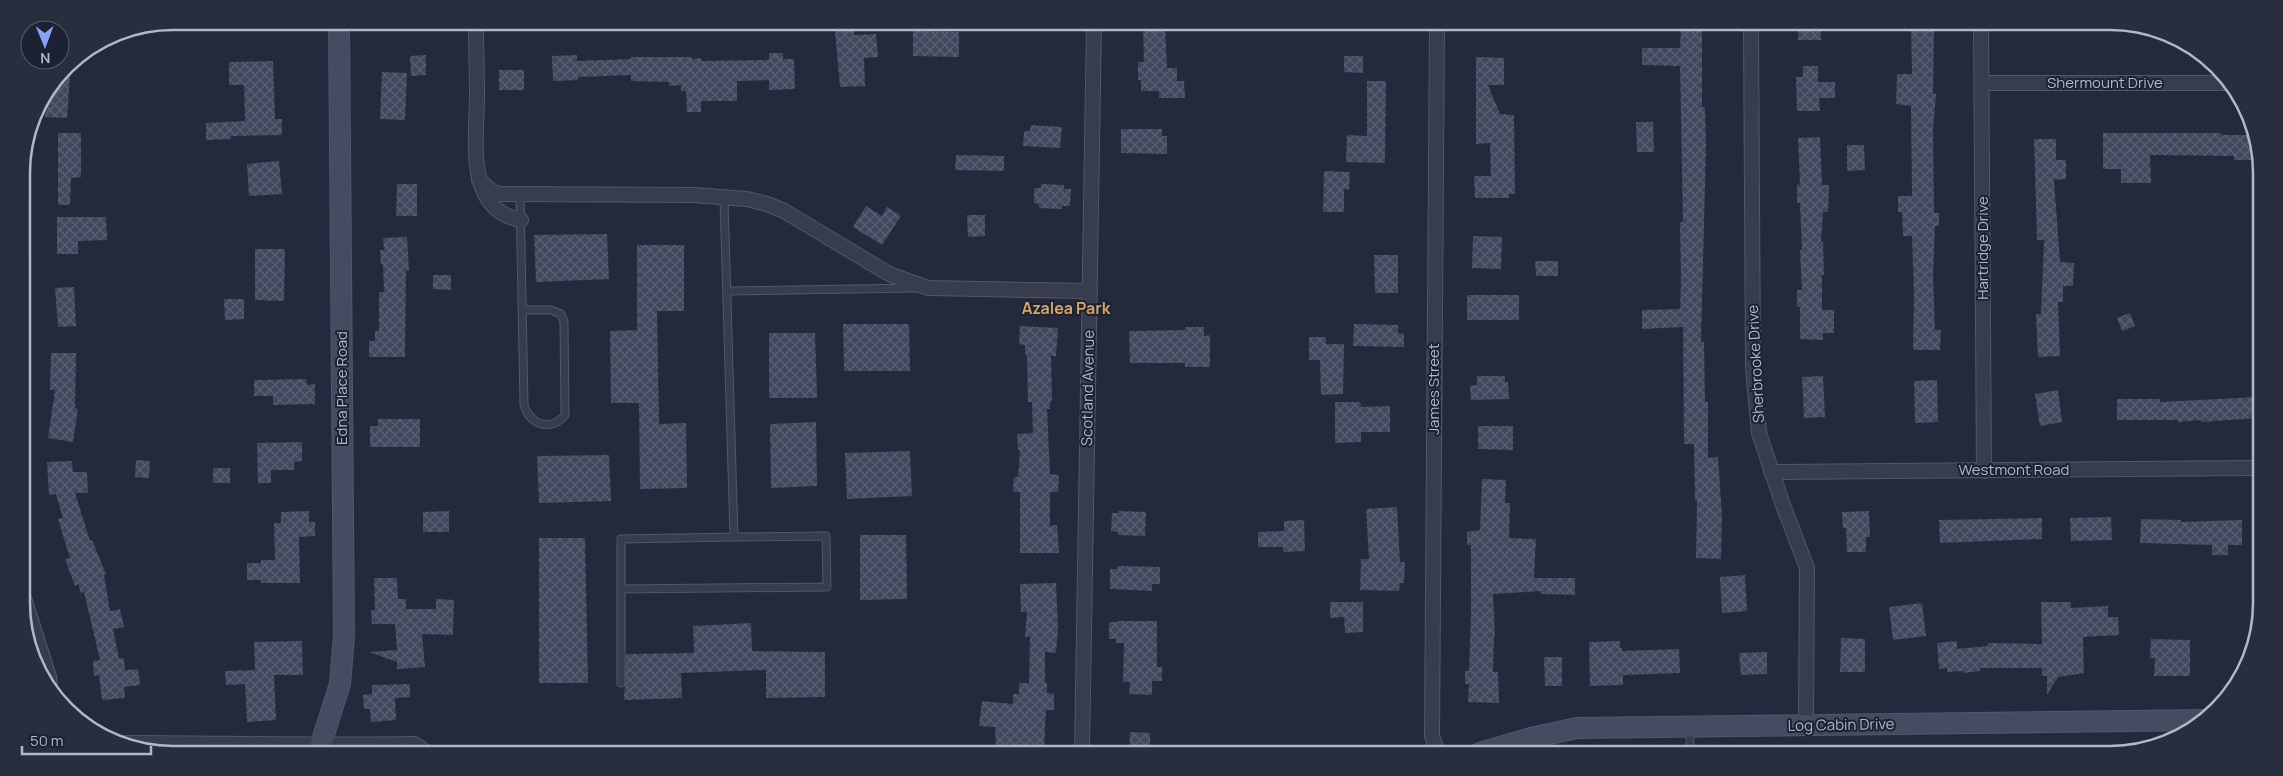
<svg xmlns="http://www.w3.org/2000/svg" width="2283" height="776" font-family="Manrope,sans-serif">
  <style>
    .building { fill: url(#building-cross-hatch) }
    .lines { fill: none; stroke-linecap: round; stroke-linejoin: round }
    .lane-casing { stroke: #525868; stroke-width: 9 }
    .street-casing { stroke: #525868; stroke-width: 16 }
    .secondary-casing { stroke: #525868; stroke-width: 22 }
    .lane { stroke: #373d4d; stroke-width: 7 }
    .street { stroke: #373d4d; stroke-width: 14 }
    .secondary { stroke: #454b60; stroke-width: 20 }
    .labels { text-anchor: middle; stroke-width: 4; stroke-linejoin: round; paint-order: stroke }
    .street-label { font-size: 15px; fill: #b3b8c8; stroke: #1c2232 }
    .neighbourhood-label { font-size: 16px; font-weight: bold; fill: #d5a662; stroke: #1c2232 }
    .rim { fill: none; stroke: #b3b8c8; stroke-width: 2.5 }
  </style>
  <defs>
    <pattern id="building-cross-hatch" width="8" height="8" patternUnits="userSpaceOnUse" patternTransform="scale(1.25)"><rect width="8" height="8" fill="#3f485c"/><path d="M0 0l8 8M0 8l8-8" fill="none" stroke="#586072"/></pattern>
  </defs>
  <rect width="100%" height="100%" fill="#232a3d"/>
  <g class="building">
    <polygon points="1143,24 1165,24 1167,68 1177,68 1177,81 1184,81 1185,98 1159,98 1159,91 1141,91 1141,80 1138,80 1138,62 1144,62"/>
    <polygon points="1681,25 1702,25 1702,107 1705,107 1706,146 1701,342 1704,342 1705,402 1708,402 1708,458 1718,457 1722,517 1721,559 1696,558 1697,501 1695,501 1694,444 1684,444 1683,327 1642,329 1642,310 1680,309 1681,282 1680,222 1683,222 1680,66 1642,65 1642,48 1680,48"/>
    <rect x="1798" y="26" width="23" height="14"/>
    <polygon points="1911,26 1934,26 1933,94 1936,94 1933,129 1934,213 1939,213 1939,226 1935,226 1933,275 1935,330 1941,330 1940,350 1913,350 1914,295 1912,236 1903,236 1902,212 1898,212 1898,196 1912,196 1911,106 1896,104 1897,74 1912,74"/>
    <polygon points="854,30 854,35 876,34 878,57 864,58 865,86 840,87 835,31"/>
    <polygon points="913,31 959,32 959,57 913,56"/>
    <polygon points="769,53 783,53 783,59 794,59 795,89 769,90 769,80 737,81 737,101 701,101 701,112 687,112 686,91 681,91 681,85 669,86 669,82 631,81 631,75 578,77 578,80 553,81 552,56 577,55 577,61 631,59 631,57 692,57 692,59 701,58 701,61 769,60"/>
    <polygon points="426,55 426,75 411,76 410,56"/>
    <polygon points="1344,56 1363,56 1363,73 1344,72"/>
    <polygon points="1476,57 1504,58 1504,85 1488,85 1500,114 1514,115 1515,194 1509,194 1509,198 1475,198 1474,176 1491,176 1490,143 1476,144"/>
    <polygon points="273,61 275,119 282,119 282,135 231,136 231,139 206,140 206,123 245,121 244,85 229,85 229,62"/>
    <polygon points="71,62 67,118 45,117 46,95 66,66"/>
    <polygon points="1803,66 1818,66 1818,82 1835,82 1835,98 1819,98 1820,111 1797,111 1796,77 1803,77"/>
    <rect x="499" y="70" width="25" height="20"/>
    <polygon points="382,72 407,73 405,120 380,119"/>
    <polygon points="1367,81 1386,81 1385,163 1346,162 1347,135 1367,136"/>
    <polygon points="1636,122 1653,122 1654,152 1637,152"/>
    <polygon points="1031,125 1062,127 1060,148 1023,146 1024,131 1030,131"/>
    <polygon points="1121,129 1162,129 1162,136 1167,136 1167,154 1121,153"/>
    <polygon points="58,133 81,133 81,177 71,178 70,205 58,205"/>
    <polygon points="2103,133 2221,133 2221,135 2255,135 2259,144 2259,160 2234,160 2234,156 2150,155 2151,183 2121,183 2121,169 2103,169"/>
    <polygon points="1820,137 1822,185 1829,185 1828,212 1823,212 1821,242 1823,242 1824,275 1822,275 1822,310 1834,310 1834,333 1823,333 1823,340 1800,339 1800,307 1797,307 1797,290 1802,290 1800,250 1802,250 1800,203 1797,203 1797,184 1800,185 1798,138"/>
    <polygon points="2034,139 2056,139 2056,160 2066,160 2066,179 2054,180 2060,262 2074,263 2073,286 2063,286 2063,302 2058,302 2060,356 2038,357 2036,314 2041,314 2044,240 2037,240"/>
    <polygon points="1847,145 1864,145 1865,170 1847,171"/>
    <polygon points="956,155 1004,156 1004,171 955,170"/>
    <polygon points="279,161 282,194 249,196 247,164"/>
    <polygon points="1324,171 1350,172 1349,190 1344,189 1344,212 1323,212"/>
    <polygon points="397,184 417,184 417,216 396,216"/>
    <polygon points="1041,184 1064,185 1064,189 1071,189 1070,206 1062,206 1062,209 1039,208 1039,204 1034,203 1034,188 1041,188"/>
    <polygon points="866,206 882,216 887,207 901,216 882,245 853,227"/>
    <polygon points="967,215 985,215 985,236 968,237"/>
    <polygon points="57,217 106,217 107,240 78,241 78,254 57,254"/>
    <polygon points="607,234 609,279 536,282 534,235"/>
    <polygon points="1473,236 1502,237 1501,269 1472,268"/>
    <polygon points="407,237 409,271 406,271 405,357 369,357 369,341 375,341 375,331 379,331 379,292 384,292 383,264 381,264 380,250 384,250 383,238"/>
    <polygon points="637,245 684,245 684,311 657,311 659,424 686,423 687,488 640,489 639,403 611,403 610,331 637,330"/>
    <polygon points="255,249 285,249 284,301 255,300"/>
    <polygon points="1374,255 1398,255 1398,293 1375,293"/>
    <polygon points="1535,261 1558,261 1558,276 1536,276"/>
    <polygon points="433,275 451,275 451,290 433,289"/>
    <polygon points="74,287 76,326 58,327 55,288"/>
    <rect x="1467" y="295" width="52" height="25"/>
    <polygon points="224,299 244,299 244,319 225,320"/>
    <polygon points="2130,313 2135,326 2122,331 2117,318"/>
    <polygon points="843,324 909,324 910,371 844,371"/>
    <polygon points="1354,324 1398,325 1398,333 1404,334 1404,347 1353,346"/>
    <polygon points="1020,326 1058,328 1056,356 1051,356 1052,400 1050,402 1050,409 1047,409 1050,474 1059,475 1058,492 1050,492 1050,526 1057,525 1059,553 1020,553 1020,492 1013,492 1014,477 1018,477 1020,450 1018,450 1017,434 1033,433 1032,402 1028,402 1027,355 1025,354 1025,345 1019,344"/>
    <polygon points="1185,327 1204,327 1204,336 1210,335 1210,367 1185,367 1185,363 1130,363 1129,331 1185,330"/>
    <polygon points="769,333 815,333 817,398 769,398"/>
    <polygon points="1309,337 1326,337 1326,344 1344,344 1343,394 1321,395 1320,360 1309,360"/>
    <polygon points="51,353 76,353 75,408 78,409 73,442 48,438 55,390 50,390"/>
    <polygon points="1477,376 1505,376 1505,382 1508,382 1509,399 1471,400 1470,386 1477,385"/>
    <polygon points="1823,376 1825,417 1804,418 1802,377"/>
    <polygon points="306,379 307,385 315,384 315,404 273,405 273,396 254,396 254,380"/>
    <polygon points="1937,380 1938,422 1915,423 1914,381"/>
    <polygon points="2058,390 2062,422 2040,426 2035,394"/>
    <polygon points="2258,397 2258,418 2201,422 2201,420 2178,422 2178,420 2117,420 2117,399 2160,399 2160,402"/>
    <polygon points="1335,402 1360,402 1361,407 1390,406 1390,432 1361,432 1361,442 1335,443"/>
    <polygon points="378,419 420,419 420,447 370,447 370,426 378,426"/>
    <polygon points="816,422 817,486 771,488 770,424"/>
    <polygon points="1478,426 1513,426 1513,450 1478,449"/>
    <polygon points="302,442 302,461 294,462 294,470 271,470 271,483 258,483 257,443"/>
    <polygon points="910,451 912,496 847,499 845,453"/>
    <polygon points="609,455 611,501 539,503 537,456"/>
    <polygon points="136,460 150,461 149,478 135,477"/>
    <polygon points="72,461 73,472 87,472 88,493 75,493 90,541 92,540 106,574 104,575 110,611 120,609 124,627 113,629 119,659 124,658 125,670 138,669 140,685 124,687 125,698 102,700 99,675 94,676 93,661 100,660 84,592 81,593 78,584 75,586 65,559 70,558 58,519 63,518 56,494 49,495 47,462"/>
    <rect x="213" y="468" width="17" height="15"/>
    <polygon points="1482,479 1506,480 1505,503 1510,503 1509,538 1536,539 1534,578 1575,578 1575,595 1541,594 1541,591 1493,594 1495,636 1494,636 1493,672 1498,672 1499,703 1468,702 1469,684 1465,684 1465,671 1469,671 1471,615 1471,545 1467,545 1467,532 1480,530"/>
    <polygon points="1397,507 1400,562 1405,562 1404,583 1400,583 1399,591 1360,590 1361,559 1369,559 1366,509"/>
    <polygon points="309,511 309,522 315,522 315,536 299,537 300,583 261,583 261,580 247,580 247,563 261,563 261,560 275,560 274,523 281,523 281,512"/>
    <polygon points="449,511 449,532 423,532 423,512"/>
    <polygon points="1119,511 1146,512 1145,536 1118,535 1118,532 1111,531 1112,513 1118,513"/>
    <polygon points="1869,511 1870,537 1866,537 1866,552 1847,552 1846,528 1843,528 1842,512"/>
    <polygon points="2111,517 2112,540 2071,541 2070,518"/>
    <polygon points="2042,518 2042,539 1940,543 1939,520"/>
    <polygon points="2141,519 2181,520 2181,522 2242,520 2242,545 2228,545 2228,555 2212,555 2212,545 2140,543"/>
    <polygon points="1304,520 1305,551 1283,552 1283,547 1258,547 1258,532 1284,531 1284,521"/>
    <polygon points="860,535 906,535 907,599 860,600"/>
    <polygon points="539,538 585,538 588,683 539,683"/>
    <polygon points="1118,566 1160,567 1160,584 1152,584 1152,591 1110,589 1110,569 1117,569"/>
    <polygon points="1745,575 1747,611 1722,613 1720,577"/>
    <polygon points="374,578 397,578 398,599 406,599 406,609 436,609 436,599 454,600 453,635 422,634 425,667 397,669 397,662 369,652 397,650 395,624 372,624 371,610 375,610"/>
    <polygon points="1056,583 1058,628 1056,653 1045,652 1045,683 1047,683 1047,693 1054,694 1054,710 1046,710 1044,752 1018,752 1018,746 996,747 995,727 979,726 982,701 1013,704 1013,694 1019,694 1019,683 1029,683 1030,637 1025,637 1027,612 1021,612 1020,584"/>
    <polygon points="1330,602 1363,602 1363,632 1345,633 1344,617 1330,618"/>
    <polygon points="2041,602 2071,602 2071,608 2108,606 2108,617 2118,617 2119,635 2083,637 2084,673 2058,677 2047,695 2047,676 2042,676 2042,668 1980,668 1980,671 1963,673 1963,671 1947,672 1947,668 1939,669 1937,643 1957,641 1957,649 1988,646 1988,643 2042,644"/>
    <polygon points="1922,603 1926,636 1893,640 1889,607"/>
    <polygon points="1118,621 1157,621 1157,667 1162,667 1162,681 1152,681 1152,695 1129,694 1130,682 1123,682 1124,643 1116,643 1116,639 1109,639 1109,622 1118,622"/>
    <polygon points="751,623 752,651 825,652 825,697 766,698 766,670 681,673 682,698 624,700 626,654 694,653 693,626"/>
    <polygon points="1841,638 1865,639 1865,672 1840,672"/>
    <polygon points="2151,639 2190,640 2190,676 2154,676 2155,658 2150,658"/>
    <polygon points="302,641 303,675 274,675 276,720 247,722 245,684 226,685 225,671 255,670 254,642"/>
    <polygon points="1620,641 1620,648 1622,648 1622,651 1679,649 1680,673 1623,675 1623,685 1590,686 1589,642"/>
    <polygon points="1767,652 1767,674 1741,675 1739,653"/>
    <polygon points="1544,657 1562,657 1562,686 1545,686"/>
    <polygon points="410,684 410,697 395,698 396,720 371,722 370,709 364,709 363,695 372,694 372,685"/>
    <polygon points="1130,732 1150,733 1150,752 1129,752"/>
  </g>
  <g class="lines">
    <g class="lane-casing">
      <g id="lane">
        <path d="M520,194l4,211c6,20 27,27 41,10l-1,-93 -3,-8 -10,-4h-29"/>
        <polyline points="728,291 915,288"/>
        <polyline points="621,589 621,539 734,537 724,199"/>
        <polyline points="621,683 621,589 827,587 826,536 734,537"/>
        <polyline points="1690,728 1690,753"/>
      </g>
    </g>
    <g class="street-casing">
      <g id="street">
        <path d="M476,22c0,25 1,49 1,73 0,43 -13,115 44,125"/>
        <polyline points="1437,25 1432,736 1438,753"/>
        <polyline points="1751,25 1753,367 1759,433 1783,505 1807,568 1806,725"/>
        <polyline points="1981,26 1984,471"/>
        <polyline points="1982,83 2229,83"/>
        <polyline points="479,180 493,192 500,194 694,195 747,199 767,204 784,211 889,274 928,288 1090,291"/>
        <polyline points="1771,472 2257,468"/>
        <polyline points="24,598 49,677 50,685"/>
        <path d="M118,743c99,0 197,3 296,1l9,6"/>
        <polyline points="1082,752 1094,24"/>
      </g>
    </g>
    <g class="secondary-casing">
      <g id="secondary">
        <polyline points="319,750 340,684 344,636 339,22"/>
        <polyline points="1480,753 1531,738 1577,728 2205,720"/>
      </g>
    </g>
    <use href="#lane" class="lane"/>
    <use href="#street" class="street"/>
    <use href="#secondary" class="secondary"/>
  </g>
  <g class="labels">
    <g class="street-label">
      <text x="2105" y="88">Shermount Drive</text>
      <text transform="translate(1983 248) rotate(-90)" y="5">Hartridge Drive</text>
      <text transform="translate(1756 364) rotate(-93)" y="5">Sherbrooke Drive</text>
      <text transform="translate(342 388) rotate(-90)" y="5">Edna Place Road</text>
      <text transform="translate(1088 388) rotate(-89)" y="5">Scotland Avenue</text>
      <text transform="translate(1434 389) rotate(-90)" y="5">James Street</text>
      <text x="2014" y="475">Westmont Road</text>
      <text transform="translate(1841 725) rotate(-1)" y="5">Log Cabin Drive</text>
    </g>
    <g class="neighbourhood-label">
      <text x="1066" y="314">Azalea Park</text>
    </g>
  </g>
  <path d="M0 0H2283V776H0ZM173 30H2110A143 143 0 0 1 2253 173V603A143 143 0 0 1 2110 746H173A143 143 0 0 1 30 603V173A143 143 0 0 1 173 30Z" fill="#282e3e" fill-rule="evenodd"/>
  <path class="rim" d="M173 30H2110A143 143 0 0 1 2253 173V603A143 143 0 0 1 2110 746H173A143 143 0 0 1 30 603V173A143 143 0 0 1 173 30Z"/>
  <g transform="translate(45 45) rotate(179)"><circle r="24" fill="#1c2232" stroke="#585e6e"/>
  <path d="M0-4L9 19L0 12L-9 19Z" fill="#89a2f8"/>
  <text y="-8" font-size="14" font-weight="bold" text-anchor="middle" fill="#b3b8c8">N</text>
  </g>
  <path d="M22 746v8h129v-8" fill="none" stroke="#b3b8c8" stroke-width="2.5"/>
  <text x="30" y="746" font-size="15" fill="#b3b8c8" stroke="#1c2232" stroke-width="4" paint-order="stroke">50 m</text>
</svg>
